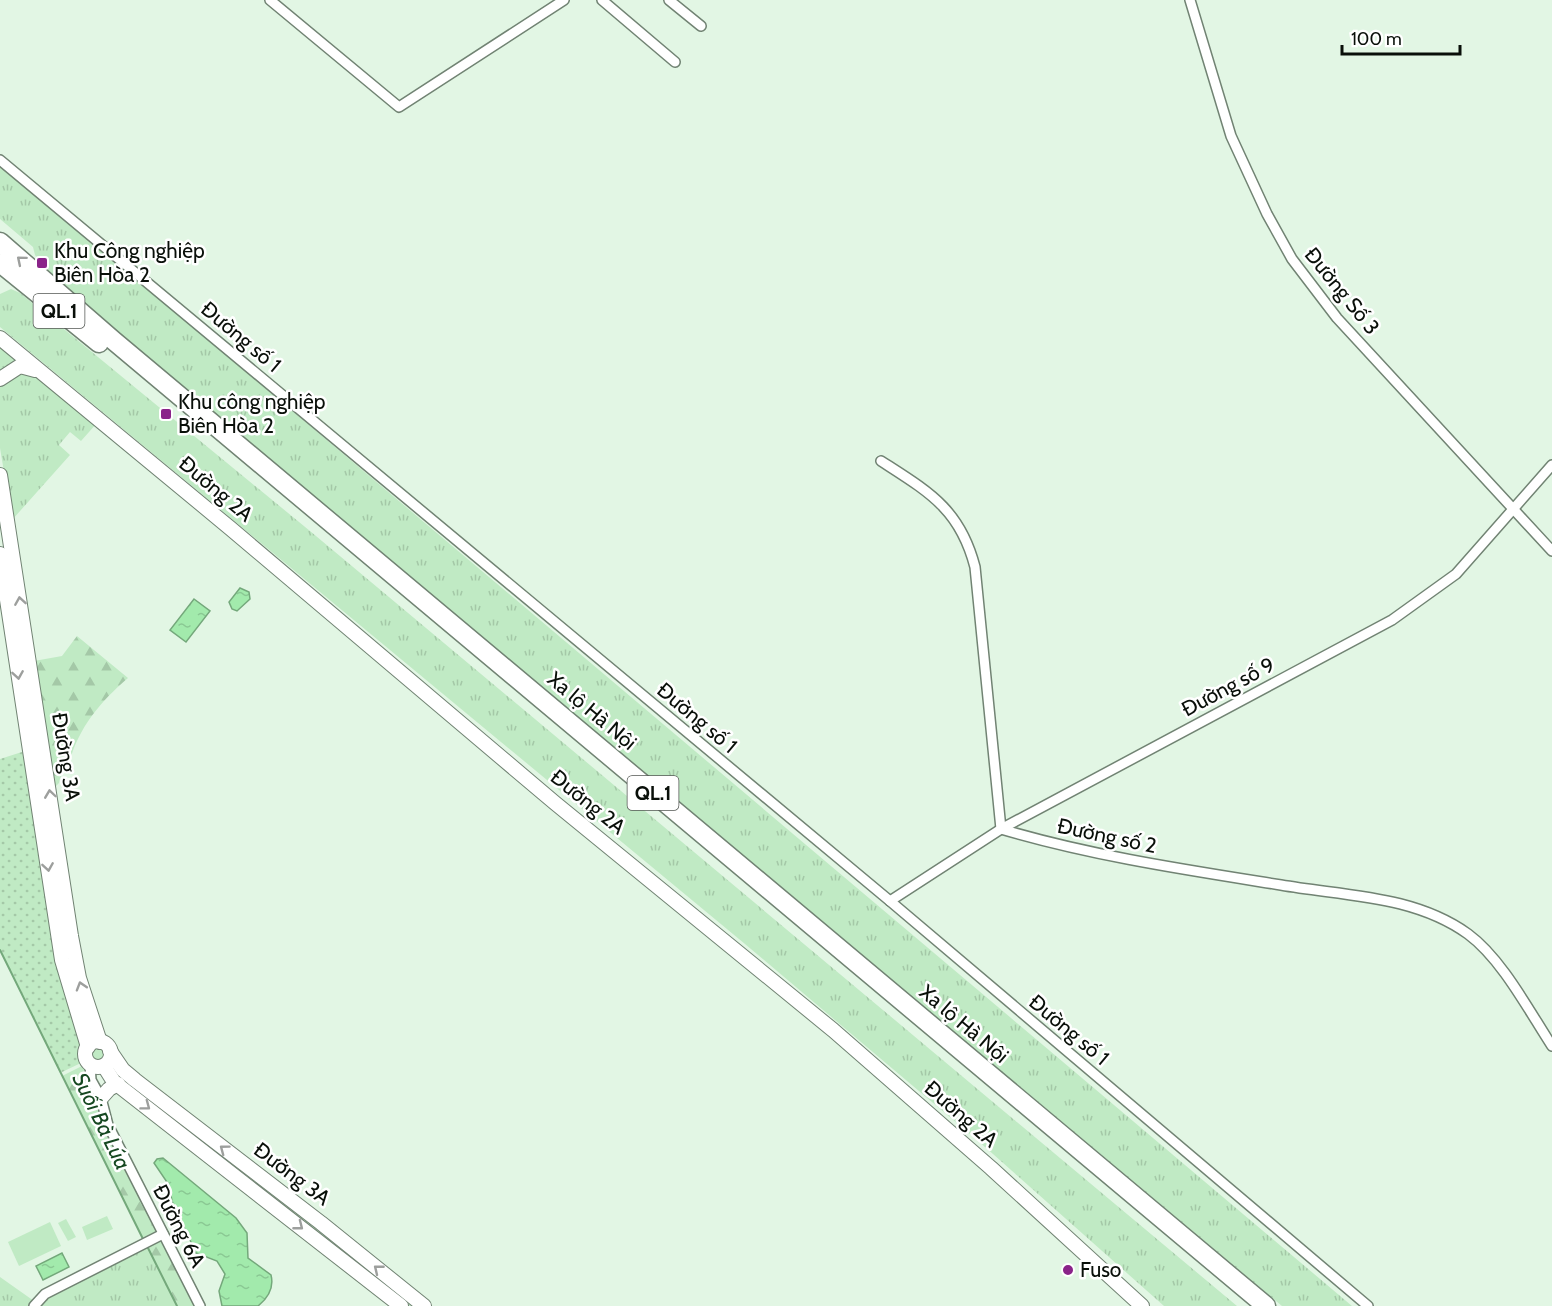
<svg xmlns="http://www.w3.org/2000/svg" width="1552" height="1306" font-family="Cabin,sans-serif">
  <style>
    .grass { fill: url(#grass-tufts) }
    .forest { fill: url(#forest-firs) }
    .park { fill: url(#park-dots) }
    .pitch { fill: #c0eac4 }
    .water { fill: url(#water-ripples); stroke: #74a87b; stroke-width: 1.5 }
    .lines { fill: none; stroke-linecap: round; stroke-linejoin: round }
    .stream { stroke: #74a87b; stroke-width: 2 }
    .street-casing { stroke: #718373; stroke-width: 12 }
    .secondary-casing { stroke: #718373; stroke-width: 16 }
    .highway-casing { stroke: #718373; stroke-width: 21 }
    .street { stroke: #fff; stroke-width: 9 }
    .secondary { stroke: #fff; stroke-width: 14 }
    .highway { stroke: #fff; stroke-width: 18 }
    .oneway { stroke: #9d9f9d }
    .poi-dot { fill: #8a2389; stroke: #fff; stroke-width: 2 }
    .labels { text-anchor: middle; stroke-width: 5; stroke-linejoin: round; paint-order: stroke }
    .shield { fill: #fff; stroke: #535753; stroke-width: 1.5 }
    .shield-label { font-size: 20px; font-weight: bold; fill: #090f09 }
    .poi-label { font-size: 21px; fill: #090f09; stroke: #fff; text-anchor: start }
    .street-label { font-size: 21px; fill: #090f09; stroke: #fff }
    .water-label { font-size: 22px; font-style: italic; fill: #164821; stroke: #fff }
  </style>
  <defs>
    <pattern id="grass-tufts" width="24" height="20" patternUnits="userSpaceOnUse" patternTransform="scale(1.5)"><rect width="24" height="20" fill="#c0eac4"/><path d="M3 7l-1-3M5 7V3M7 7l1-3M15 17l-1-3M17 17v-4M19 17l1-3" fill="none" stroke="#a4c8a7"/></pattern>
    <pattern id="forest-firs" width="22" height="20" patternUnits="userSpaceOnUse" patternTransform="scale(1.5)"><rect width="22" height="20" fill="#c0eac4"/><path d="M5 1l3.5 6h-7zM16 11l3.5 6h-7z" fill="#a4c8a7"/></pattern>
    <pattern id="park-dots" width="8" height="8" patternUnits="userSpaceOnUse" patternTransform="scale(1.5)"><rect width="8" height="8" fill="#c0eac4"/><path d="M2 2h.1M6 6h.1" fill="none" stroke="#a4c8a7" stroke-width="1.8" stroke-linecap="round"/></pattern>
    <pattern id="water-ripples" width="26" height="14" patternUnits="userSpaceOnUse" patternTransform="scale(1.5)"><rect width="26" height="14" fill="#a2eaac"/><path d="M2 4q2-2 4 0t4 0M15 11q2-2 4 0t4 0" fill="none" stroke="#8ac893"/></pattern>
  </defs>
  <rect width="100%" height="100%" fill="#e2f6e4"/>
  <g class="grass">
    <polygon points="0,164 1352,1306 1282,1306 50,275 35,255 33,247 0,219"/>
    <polygon points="11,289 20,293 310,531 1237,1306 1164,1306 984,1146 745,944 0,327 0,294"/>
    <polygon points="0,344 25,364 0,375"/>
    <polygon points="30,371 97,423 81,441 70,432 59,445 70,455 12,520 0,448 0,383 9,374"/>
    <circle cx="98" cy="1054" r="8"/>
    <polygon points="113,1063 416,1306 409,1306 118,1079 110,1067"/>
    <polygon points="146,1245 177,1306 0,1306 0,1277 34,1301"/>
  </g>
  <g class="forest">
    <path d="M77,636l51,42c-28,24 -49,49 -59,85 -3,8 -9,11 -10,20l-5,5 -20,-127 28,-5z"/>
    <polygon points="84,1065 96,1071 102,1119 197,1306 177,1306 62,1076"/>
  </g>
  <polygon class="park" points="25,751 83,1046 83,1062 60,1073 0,950 0,759"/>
  <g class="pitch">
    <polygon points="107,1216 113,1229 87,1240 82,1227"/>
    <polygon points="66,1219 76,1237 68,1241 58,1223"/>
    <polygon points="50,1222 61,1246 19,1266 8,1242"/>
  </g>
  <g class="water">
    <polygon points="240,588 249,592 250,599 237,611 232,609 229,602"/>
    <polygon points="194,599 210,611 186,642 170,630"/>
    <path d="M163,1158l73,60 11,15 1,25 23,17c3,12 -3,23 -13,31h-36l-3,-15 6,-17 -8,-13 -21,-8 -24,-52 -3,-16 -15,-22 3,-4z"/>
    <polygon points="62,1253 69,1267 43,1280 36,1266"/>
  </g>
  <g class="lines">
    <g class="stream">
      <polyline points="0,950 143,1239"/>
      <polyline points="146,1244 177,1306"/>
    </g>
    <g class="street-casing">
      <g id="street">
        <polyline points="270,0 399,107 564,0"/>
        <polyline points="602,0 675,62"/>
        <polyline points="669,0 701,26"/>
        <polyline points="1190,0 1231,136 1267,214 1292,259 1337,318 1552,551"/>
        <polyline points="0,160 890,901 1368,1306"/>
        <path d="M881,461c48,31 79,48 94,106l26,262c91,27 186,41 280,56 63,11 133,10 187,49 34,25 61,77 84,112"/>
        <polyline points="890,901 1001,829 1392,620 1456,574 1552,465"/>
        <polyline points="90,1064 91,1080 101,1098 108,1125 200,1306"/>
        <polyline points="34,1306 45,1294 163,1234"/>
      </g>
    </g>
    <g class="secondary-casing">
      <g id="secondary">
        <polyline points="0,338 230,528 555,803 833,1030 991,1168 1142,1306"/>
        <polyline points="0,379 20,366 35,370"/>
        <polyline points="0,475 71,936 79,978 100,1042"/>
        <polyline points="0,554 62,960 88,1047"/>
        <circle cx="98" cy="1054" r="13"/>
        <polyline points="110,1051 123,1070 135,1080 321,1223 424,1306"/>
        <polyline points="104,1066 114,1082 401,1306"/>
        <polyline points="101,1098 109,1089 118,1084"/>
      </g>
    </g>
    <g class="highway-casing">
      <g id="highway">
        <polyline points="0,242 114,341 1266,1306"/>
        <polyline points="0,263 99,343"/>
      </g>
    </g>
    <use href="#street" class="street"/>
    <use href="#secondary" class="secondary"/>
    <use href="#highway" class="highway"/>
  </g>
  <defs><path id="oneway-chevron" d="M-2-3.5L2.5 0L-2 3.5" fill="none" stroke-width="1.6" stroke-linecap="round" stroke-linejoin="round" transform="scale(1.5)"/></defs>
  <g class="oneway">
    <use href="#oneway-chevron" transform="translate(21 260) rotate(-140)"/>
    <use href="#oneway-chevron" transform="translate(20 601) rotate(-99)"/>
    <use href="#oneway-chevron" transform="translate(18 675) rotate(81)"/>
    <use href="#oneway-chevron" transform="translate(50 794) rotate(-98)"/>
    <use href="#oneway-chevron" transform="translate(48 867) rotate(81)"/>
    <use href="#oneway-chevron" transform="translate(81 986) rotate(-107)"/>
    <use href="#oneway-chevron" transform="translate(146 1106) rotate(37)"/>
    <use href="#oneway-chevron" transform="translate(224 1149) rotate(-143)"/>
    <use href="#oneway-chevron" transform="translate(299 1226) rotate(38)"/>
    <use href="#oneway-chevron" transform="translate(378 1269) rotate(-141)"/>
  </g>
  <g class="poi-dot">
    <rect x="36" y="257" width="12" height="12" rx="3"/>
    <rect x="160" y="408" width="12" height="12" rx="3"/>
    <circle cx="1068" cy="1270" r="6"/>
  </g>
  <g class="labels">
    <g class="shield">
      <rect x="33.5" y="294" width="51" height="34" rx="4.5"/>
      <rect x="627.5" y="776" width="51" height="34" rx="4.5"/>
    </g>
    <g class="shield-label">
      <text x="59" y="318">QL.1</text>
      <text x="653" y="800">QL.1</text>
    </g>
    <g class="poi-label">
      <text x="54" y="258">Khu Công nghiệp<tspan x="54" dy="24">Biên Hòa 2</tspan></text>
      <text x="178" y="409">Khu công nghiệp<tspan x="178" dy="24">Biên Hòa 2</tspan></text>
      <text x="1080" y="1277">Fuso</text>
    </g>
    <g class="street-label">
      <text transform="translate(1342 291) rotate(51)" y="7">Đường Số 3</text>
      <text transform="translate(241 337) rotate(40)" y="7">Đường số 1</text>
      <text transform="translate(216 489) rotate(40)" y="7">Đường 2A</text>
      <text transform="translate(1228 687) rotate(-28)" y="7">Đường số 9</text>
      <text transform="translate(592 711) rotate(40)" y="7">Xa lộ Hà Nội</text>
      <text transform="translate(697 718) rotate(40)" y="7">Đường số 1</text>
      <text transform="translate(66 757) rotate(81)" y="7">Đường 3A</text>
      <text transform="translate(588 802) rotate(39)" y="7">Đường 2A</text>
      <text transform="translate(1107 836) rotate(12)" y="7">Đường số 2</text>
      <text transform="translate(964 1024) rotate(40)" y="7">Xa lộ Hà Nội</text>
      <text transform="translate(1069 1030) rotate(40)" y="7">Đường số 1</text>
      <text transform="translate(961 1114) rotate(41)" y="7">Đường 2A</text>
      <text transform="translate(292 1174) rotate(37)" y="7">Đường 3A</text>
      <text transform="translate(179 1226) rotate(63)" y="7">Đường 6A</text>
    </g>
    <g class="water-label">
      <text transform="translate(102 1121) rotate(64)" y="8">Suối Bà Lúa</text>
    </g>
  </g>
  <path d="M1342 45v9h118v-9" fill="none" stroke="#090f09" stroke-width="3"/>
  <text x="1351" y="45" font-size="18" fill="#090f09" stroke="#ffffff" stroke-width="4.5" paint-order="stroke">100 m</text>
</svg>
